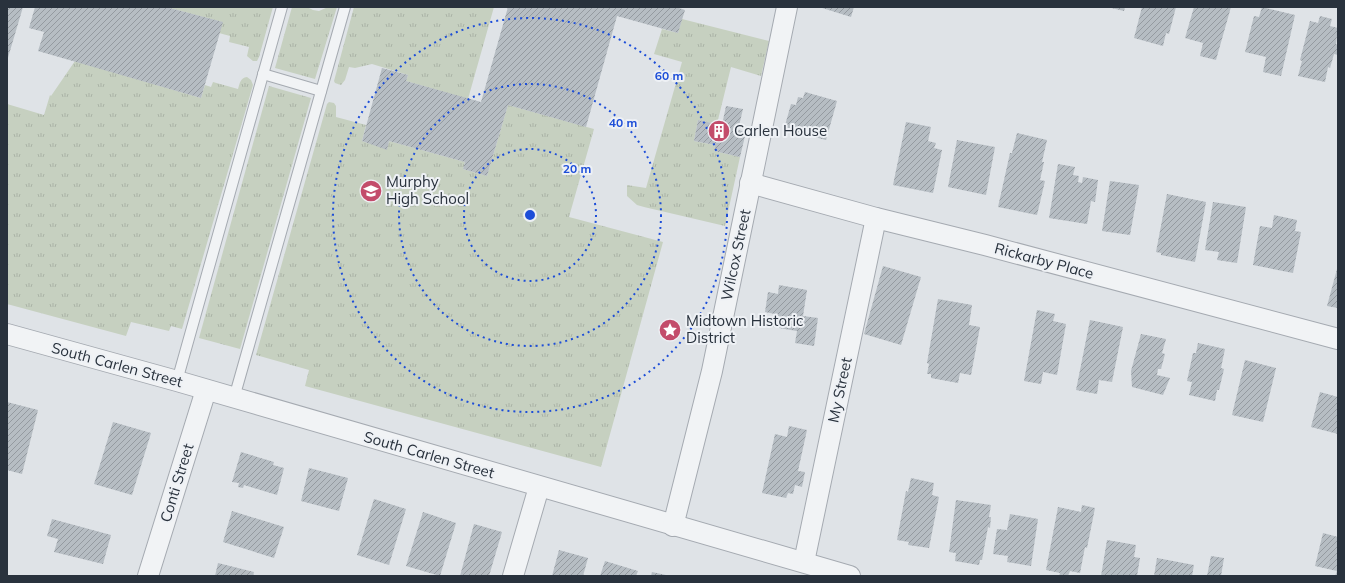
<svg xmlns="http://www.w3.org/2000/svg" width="1345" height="583" font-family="Mulish,sans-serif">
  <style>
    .grass { fill: url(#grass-tufts) }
    .building { fill: url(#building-hatch) }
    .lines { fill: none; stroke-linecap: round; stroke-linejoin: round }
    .lane-casing { stroke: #a5aab1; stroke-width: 12 }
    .street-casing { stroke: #a5aab1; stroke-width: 22 }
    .lane { stroke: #f1f3f5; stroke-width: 10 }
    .street { stroke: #f1f3f5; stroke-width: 20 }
    .ring { fill: none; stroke: #1d4ed8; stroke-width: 2; stroke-dasharray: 2 4 }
    .labels { text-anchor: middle; stroke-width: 4; stroke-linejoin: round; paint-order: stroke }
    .poi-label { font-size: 15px; fill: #29323d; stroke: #eef1f5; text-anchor: start }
    .street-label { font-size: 15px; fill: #29323d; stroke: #eef1f5 }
    .centre { fill: #1d4ed8; stroke: #eef1f5; stroke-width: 2 }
    .ring-label { font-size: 12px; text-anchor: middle; font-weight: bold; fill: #1d4ed8; stroke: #eef1f5; stroke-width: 4; stroke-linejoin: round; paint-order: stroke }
  </style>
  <defs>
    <pattern id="grass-tufts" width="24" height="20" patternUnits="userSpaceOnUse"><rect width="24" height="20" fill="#c6d0c0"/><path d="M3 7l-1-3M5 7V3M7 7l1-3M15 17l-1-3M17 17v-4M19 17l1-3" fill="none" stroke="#aab3a6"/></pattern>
    <pattern id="building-hatch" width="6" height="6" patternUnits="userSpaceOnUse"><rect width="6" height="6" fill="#b6bdc3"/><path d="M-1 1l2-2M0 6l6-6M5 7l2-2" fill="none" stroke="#949aa0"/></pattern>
  </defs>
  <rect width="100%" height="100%" fill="#dfe3e7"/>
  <g class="grass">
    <polygon points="166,7 273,7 259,57 257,61 253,61 247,56 249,47 229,42 230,36 219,33 222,22"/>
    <polygon points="292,7 307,7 313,10 319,11 328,7 337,7 315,79 275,68"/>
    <polygon points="354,7 494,7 468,99 406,81 408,75 372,64 355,68 349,67 345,80 341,85 335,83 334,81"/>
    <polygon points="682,19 769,41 761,76 731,67 717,124 698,120 694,141 715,145 714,151 740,157 725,226 644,207 637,205 627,196 627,185 646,188 682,62 654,54 662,29 678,33"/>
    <path d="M75,61l126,37 4,-13 6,2 2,-5 25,7c2,-6 2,-11 9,-12l4,3 2,5 -71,244 -11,-3 -2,5 -38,-9 -5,14 -119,-32v-200l37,11 6,-20 1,1z"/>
    <polygon points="269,86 311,98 240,349 199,338"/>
    <polygon points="329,102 334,103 336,106 336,117 366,125 362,141 387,149 389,141 465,162 463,169 487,176 508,105 594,129 569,217 663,242 601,467 305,386 309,370 256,355 327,104"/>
  </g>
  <g class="building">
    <polygon points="7,7 23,7 7,61"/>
    <polygon points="35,7 166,7 223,22 201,98 38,51 44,32 29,28"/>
    <polygon points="508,7 676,7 685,10 678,33 617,16 586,127 508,105 487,176 463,169 465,162 389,141 387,150 362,141 382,68 408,75 406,81 481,102"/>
    <polygon points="819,7 854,7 851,17"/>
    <polygon points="1107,7 1125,7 1124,11"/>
    <polygon points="1142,7 1176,7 1169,34 1166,33 1163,46 1134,38"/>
    <polygon points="1194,7 1231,7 1216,60 1200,56 1203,43 1185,38"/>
    <polygon points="1262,7 1295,15 1281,76 1263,72 1266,57 1245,52 1254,16 1259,17"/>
    <polygon points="1320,16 1332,19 1330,26 1338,28 1336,44 1338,45 1338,55 1334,54 1330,68 1328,67 1325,82 1298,76 1302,61 1300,60 1310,21 1318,23"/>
    <polygon points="805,92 837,101 826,140 784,129 791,104 796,105 798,97 803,98"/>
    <polygon points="726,106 743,109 738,130 746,132 740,157 714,151 715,145 694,141 698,120 722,125"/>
    <polygon points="906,122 931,127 928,141 936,143 934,148 942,150 933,193 893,185"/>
    <polygon points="1017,133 1047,140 1042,162 1044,162 1040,180 1045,181 1037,215 998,207 1010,153 1012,153"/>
    <polygon points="957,140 995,147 986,195 948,187"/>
    <polygon points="1058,164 1075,167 1073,175 1079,176 1078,182 1082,183 1083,177 1098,180 1095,202 1091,201 1087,224 1049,218"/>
    <polygon points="1110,181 1139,185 1130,235 1102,231"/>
    <polygon points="1167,194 1206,202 1195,262 1161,255 1161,253 1156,252"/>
    <polygon points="1213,202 1246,207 1237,263 1217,260 1219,252 1205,250"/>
    <polygon points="1274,215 1297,220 1295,231 1301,232 1293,273 1253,265 1260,226 1272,228"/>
    <polygon points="883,266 921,277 901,345 864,334"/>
    <polygon points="1337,269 1338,269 1338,308 1327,306"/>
    <polygon points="779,285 807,290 803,316 818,318 814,346 795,343 797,331 773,327 775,314 765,312 768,292 778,294"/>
    <polygon points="938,299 972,305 969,325 980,327 971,375 960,373 958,383 931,378 931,374 927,374 929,364 927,363"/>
    <polygon points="1037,310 1055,314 1053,321 1066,324 1057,375 1043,372 1041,384 1024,381"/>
    <polygon points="1090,320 1123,327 1112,382 1099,380 1097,394 1076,390"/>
    <polygon points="1141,334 1166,339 1162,353 1165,354 1161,369 1158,369 1157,375 1170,378 1163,395 1132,387 1131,371"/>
    <polygon points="1198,343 1225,349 1221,368 1224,369 1219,390 1217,390 1215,401 1189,395 1192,382 1187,381 1193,353 1196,353"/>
    <polygon points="1245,360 1276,368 1263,422 1232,415"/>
    <polygon points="1320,392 1338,397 1338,434 1311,427"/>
    <polygon points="7,402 38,410 22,474 7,470"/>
    <polygon points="113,422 151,433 132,495 94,484"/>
    <polygon points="789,426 807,430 798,471 805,472 802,487 795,485 793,494 788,493 786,498 762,493 775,434 787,437"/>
    <polygon points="241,452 274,462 273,465 284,468 277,495 244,485 243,488 238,487 239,483 232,482"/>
    <polygon points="309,468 348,478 339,511 301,501"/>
    <polygon points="911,478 934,483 932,495 939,497 929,548 908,545 909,542 897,540 906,491 908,492"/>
    <polygon points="374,499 406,509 389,565 357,555"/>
    <polygon points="956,500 991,505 989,517 991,517 990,528 988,527 982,560 980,560 979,565 955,561 956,553 949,552"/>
    <polygon points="1082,505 1095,508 1087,548 1085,547 1080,573 1070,571 1068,576 1059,576 1060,573 1046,570 1058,507 1081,512"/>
    <polygon points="232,511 284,527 274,558 223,542"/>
    <polygon points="423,512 456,523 440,576 406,566"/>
    <polygon points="1010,514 1038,519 1031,566 1007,562 1008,556 993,554 997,529 1007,530"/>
    <polygon points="52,519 111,535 103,564 54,552 58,539 47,536"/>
    <polygon points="474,524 502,532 489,576 460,576"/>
    <polygon points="1323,533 1338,537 1338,576 1335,576 1337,571 1315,566"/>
    <polygon points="1107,540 1136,545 1134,557 1140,558 1137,576 1101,576"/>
    <polygon points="559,550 588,558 583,576 552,576"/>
    <polygon points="1211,556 1224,558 1221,576 1207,576"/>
    <polygon points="1157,558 1194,565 1192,576 1154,576"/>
    <polygon points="605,561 638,571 636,576 600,576"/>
    <polygon points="218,563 254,572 253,576 215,576"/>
    <polygon points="652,572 666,575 666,576 651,576"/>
  </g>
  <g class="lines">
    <g class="lane-casing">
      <g id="lane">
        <polyline points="263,74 321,91"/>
        <polyline points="177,381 282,7"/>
        <polyline points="234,398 345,7"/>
      </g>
    </g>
    <g class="street-casing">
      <g id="street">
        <polyline points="750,183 876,218 985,245 1338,339"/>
        <polyline points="7,334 177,381 850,576"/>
        <polyline points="673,526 712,371 787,7"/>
        <polyline points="804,562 876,218"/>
        <polyline points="148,576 206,390"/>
        <polyline points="513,576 539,487"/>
      </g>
    </g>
    <use href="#lane" class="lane"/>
    <use href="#street" class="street"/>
  </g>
  <g class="ring">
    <circle cx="530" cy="215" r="66"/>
    <circle cx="530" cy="215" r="131"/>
    <circle cx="530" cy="215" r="197"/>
  </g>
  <defs>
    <g id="building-disc" transform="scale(1.15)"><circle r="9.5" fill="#c34c6b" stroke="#eef1f5"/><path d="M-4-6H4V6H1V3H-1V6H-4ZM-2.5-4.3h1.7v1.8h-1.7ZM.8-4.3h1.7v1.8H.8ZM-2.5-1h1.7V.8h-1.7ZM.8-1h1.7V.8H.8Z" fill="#fff"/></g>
    <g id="school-disc" transform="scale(1.15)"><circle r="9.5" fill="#c34c6b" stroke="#eef1f5"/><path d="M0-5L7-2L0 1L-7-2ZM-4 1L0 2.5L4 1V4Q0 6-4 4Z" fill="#fff"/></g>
    <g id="sight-disc" transform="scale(1.15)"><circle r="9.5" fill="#c34c6b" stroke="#eef1f5"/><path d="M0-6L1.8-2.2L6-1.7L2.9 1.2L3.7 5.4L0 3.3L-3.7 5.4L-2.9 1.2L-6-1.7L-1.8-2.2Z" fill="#fff"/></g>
  </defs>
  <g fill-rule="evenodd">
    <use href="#building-disc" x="719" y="131"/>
    <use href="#school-disc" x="371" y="191"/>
    <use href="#sight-disc" x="670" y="330"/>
  </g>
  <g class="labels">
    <g class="poi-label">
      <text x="734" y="136">Carlen House</text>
      <text x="386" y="187">Murphy<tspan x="386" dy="17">High School</tspan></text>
      <text x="686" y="326">Midtown Historic<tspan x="686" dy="17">District</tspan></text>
    </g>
    <g class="street-label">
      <text transform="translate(736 255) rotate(-78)" y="5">Wilcox Street</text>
      <text transform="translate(1044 261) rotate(15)" y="5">Rickarby Place</text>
      <text transform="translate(117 365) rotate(15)" y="5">South Carlen Street</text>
      <text transform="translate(840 390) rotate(-78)" y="5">My Street</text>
      <text transform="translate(429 455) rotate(16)" y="5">South Carlen Street</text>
      <text transform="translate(177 483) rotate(-73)" y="5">Conti Street</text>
    </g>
  </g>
  <circle cx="530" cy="215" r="6" class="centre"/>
  <g class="ring-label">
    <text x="669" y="80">60 m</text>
    <text x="623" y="127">40 m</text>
    <text x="577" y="173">20 m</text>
  </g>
  <rect width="1345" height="583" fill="none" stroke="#29323d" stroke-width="16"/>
</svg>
